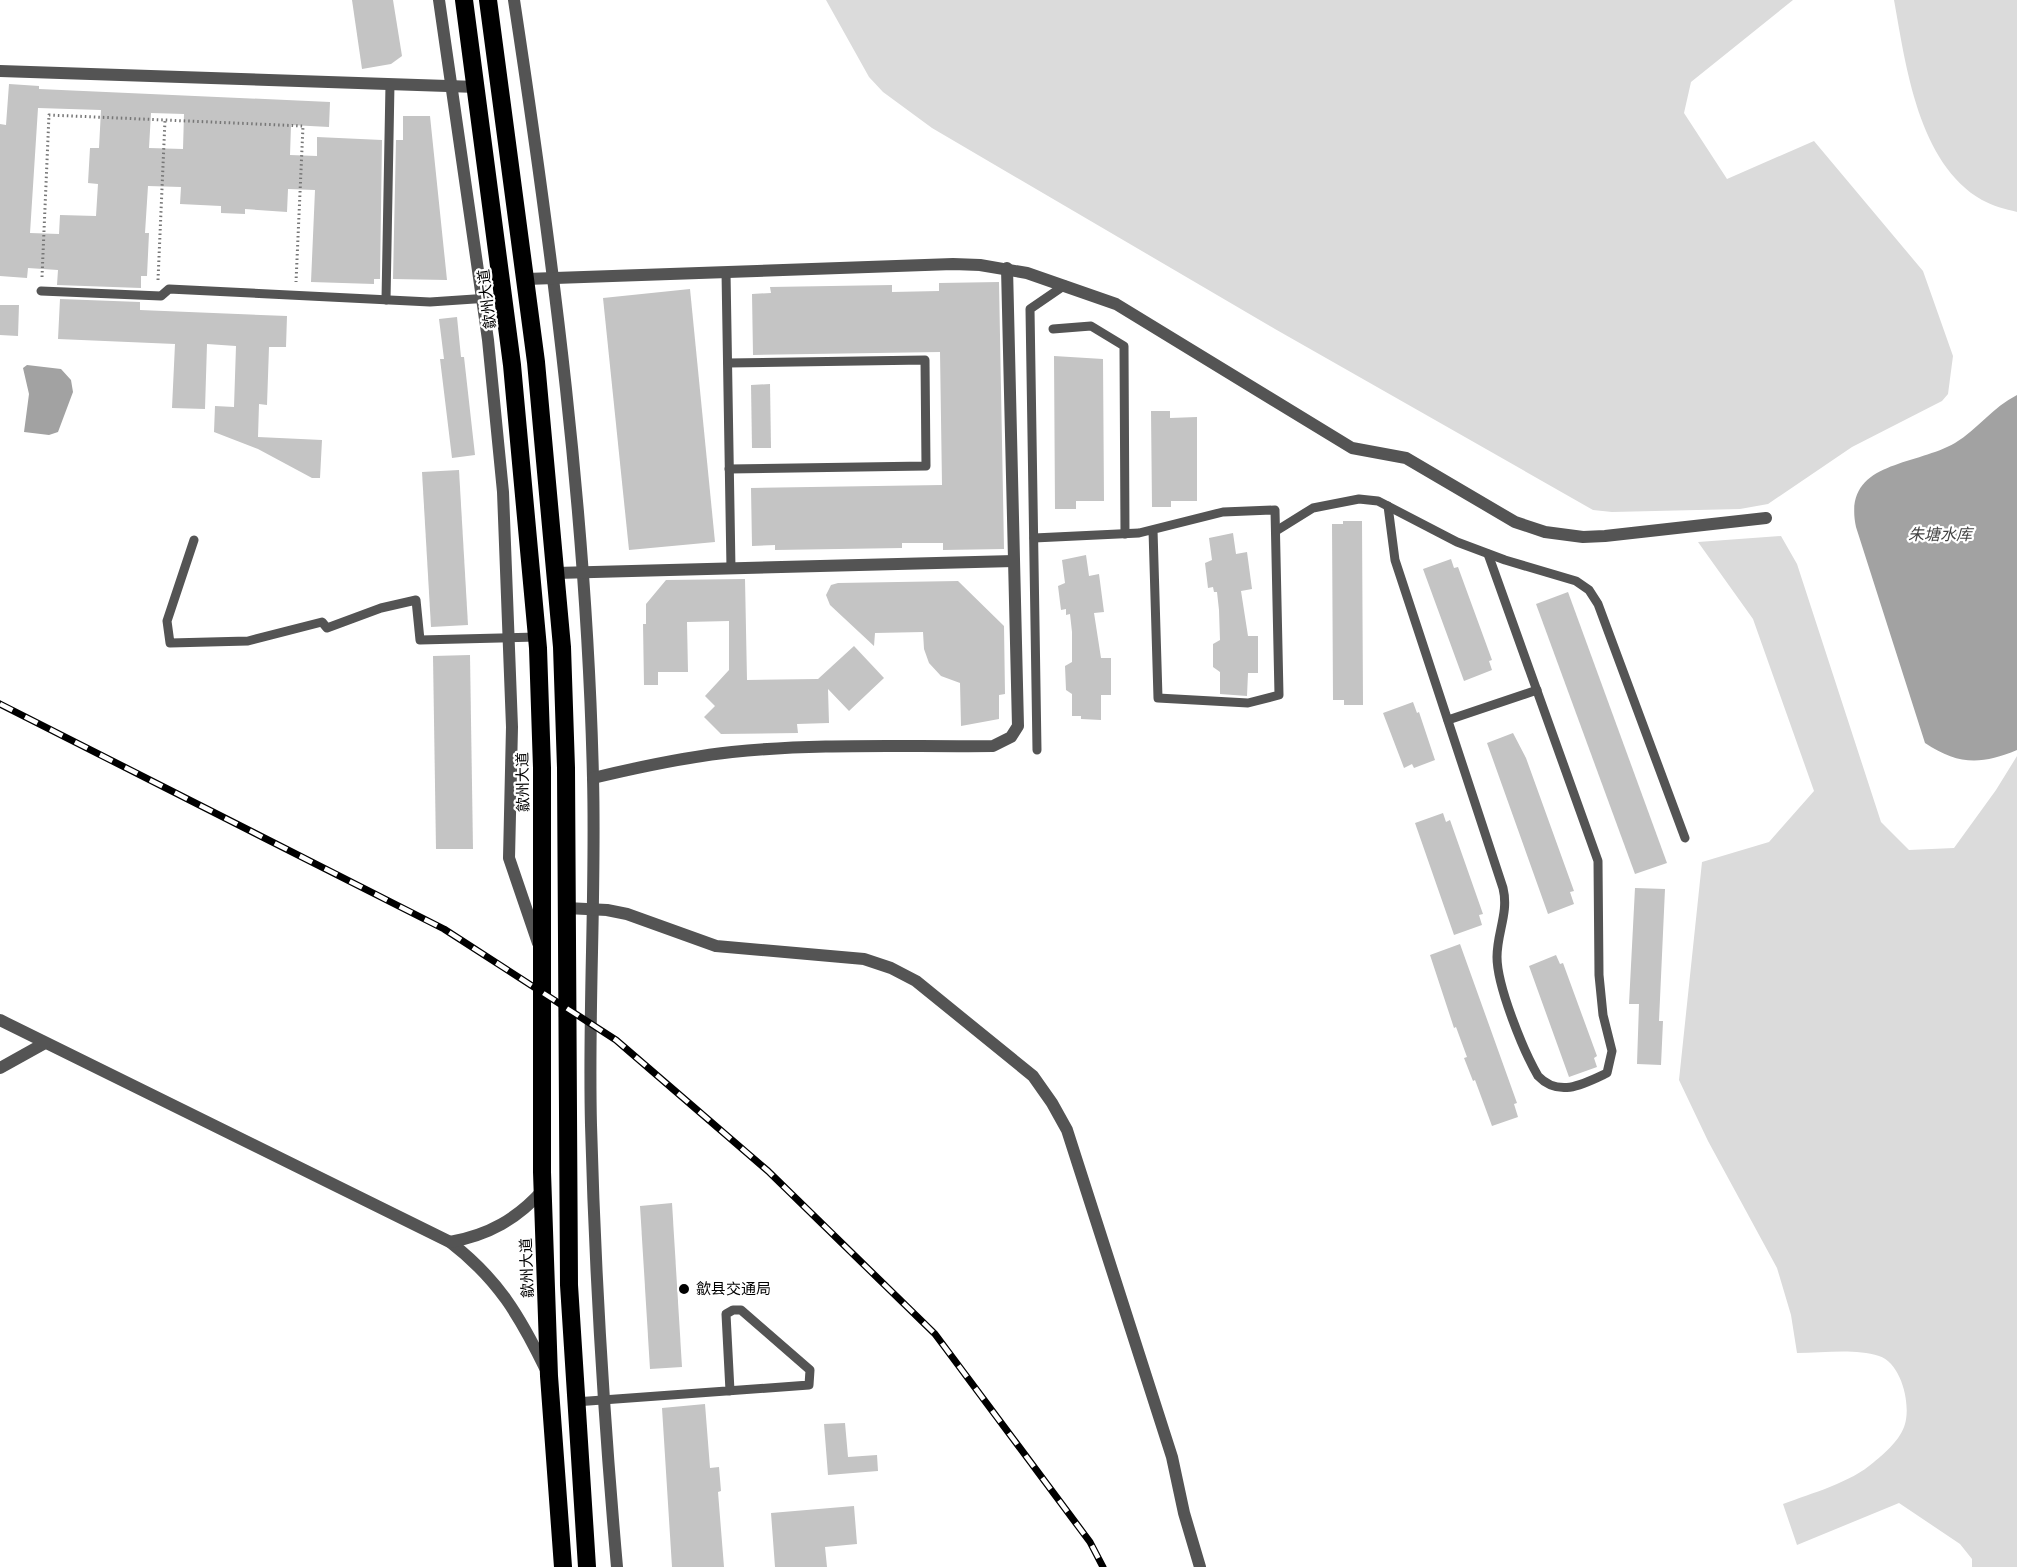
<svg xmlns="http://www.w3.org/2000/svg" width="2017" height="1567" font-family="'PT Sans Narrow','Noto Sans SC',sans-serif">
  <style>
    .green { fill: #dbdbdb }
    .water { fill: #a2a2a2 }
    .building { fill: #c4c4c4; fill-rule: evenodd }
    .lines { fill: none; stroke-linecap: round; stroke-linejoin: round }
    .path { stroke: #767676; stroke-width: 3; stroke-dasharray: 1.5 3; stroke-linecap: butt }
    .lane { stroke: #545454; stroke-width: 9 }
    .street { stroke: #545454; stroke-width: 12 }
    .highway { stroke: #000; stroke-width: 18 }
    .rail-casing { stroke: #000; stroke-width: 7 }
    .rail { stroke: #fff; stroke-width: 4.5; stroke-dasharray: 14; stroke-linecap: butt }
    .poi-dot { fill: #000; stroke: #fff; stroke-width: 2 }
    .labels { text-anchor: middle; stroke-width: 4.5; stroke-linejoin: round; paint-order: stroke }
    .street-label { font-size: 15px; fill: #000; stroke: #fff }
    .poi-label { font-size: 15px; fill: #000; stroke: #fff; text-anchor: start }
    .water-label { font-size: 16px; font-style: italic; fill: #434343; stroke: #fff }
  </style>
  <rect width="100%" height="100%" fill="#fff"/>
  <g class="green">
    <polygon points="826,0 1793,0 1691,82 1684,113 1727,179 1814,141 1923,271 1953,356 1948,394 1942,401 1852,447 1768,504 1740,509 1612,512 1593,510 1275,329 932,128 883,92 869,77"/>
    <path d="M1894,0h123v212c-12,-3 -24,-6 -35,-12 -64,-37 -76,-134 -88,-200z"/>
    <path d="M1781,536l16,28 84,258 28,28 45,-2 42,-58 21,-34v811h-45v-8l-12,-15 -61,-41 -102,42 -14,-41c29,-11 67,-21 91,-42 11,-9 27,-23 31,-38 6,-21 -4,-61 -26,-68 -25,-8 -56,-3 -82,-3l-6,-38 -14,-47 -69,-127 -29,-61 23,-218 67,-20 45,-51 -61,-172 -55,-77z"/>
  </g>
  <g class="water">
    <polygon points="27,365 61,369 71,380 73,392 58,432 49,435 24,432 29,394 23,368"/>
    <path d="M2017,395v355c-36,15 -59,15 -92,-7l-69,-216c-14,-66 57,-60 99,-84 23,-14 38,-36 62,-48z"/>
  </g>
  <g class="building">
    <polygon points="352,0 393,0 402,56 391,64 362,69"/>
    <path d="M9,84l30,2v3l291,13 -1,25 -38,-2 -1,30 27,1v-19l65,3 -2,139h-6v5l-63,-2 4,-92 -27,-1 -1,23 -42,-3v5l-24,-1v-7l-41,-2 1,-17 -33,-1 -3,47h4l-2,43h-6v12l-84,-3 1,-15 -30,-2 -1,10 -27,-2v-152l6,1zM38,108l63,2 -2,38h-9l-2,35 10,1 -2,32 -36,-1 -1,19 -29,-1zM151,113l33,1 -1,35 -34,-1z"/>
    <polygon points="403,116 430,116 447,280 393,279 396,140 403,140"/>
    <polygon points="999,282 1004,549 943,550 943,543 902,543 902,548 775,550 775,545 752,546 751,488 942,485 940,352 753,355 752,294 771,293 770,287 892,285 892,292 939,291 939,283"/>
    <polygon points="690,289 715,542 629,550 603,298"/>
    <polygon points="60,299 140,302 140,310 287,316 286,347 269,347 267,405 259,404 258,437 322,440 320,478 312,478 258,449 214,432 215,406 234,407 236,346 207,344 205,409 172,408 175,344 58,339"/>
    <polygon points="0,305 19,305 18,336 0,335"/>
    <polygon points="457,317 461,357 464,357 475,455 452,458 440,359 444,359 439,319"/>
    <polygon points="1054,356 1103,359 1104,501 1076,501 1076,509 1055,509"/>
    <polygon points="770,384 771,448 752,448 751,385"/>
    <polygon points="1151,411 1170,411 1170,418 1197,417 1197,501 1171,501 1171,507 1152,507"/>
    <polygon points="459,470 468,625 431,627 422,472"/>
    <polygon points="1343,521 1362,521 1363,705 1344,705 1344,700 1333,700 1332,524 1343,524"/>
    <polygon points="1233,533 1236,554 1247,552 1252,589 1241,591 1248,636 1258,636 1258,673 1248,673 1247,696 1220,694 1220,672 1213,667 1213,644 1220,640 1219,610 1217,592 1214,592 1213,587 1208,588 1205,563 1212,560 1209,538"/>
    <polygon points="1086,555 1089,576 1099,574 1104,612 1094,613 1101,658 1111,658 1111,695 1101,695 1101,720 1081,719 1081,716 1072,716 1072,694 1066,690 1065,666 1072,662 1072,632 1070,614 1066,615 1066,609 1061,610 1058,586 1065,583 1062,560"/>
    <polygon points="1451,559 1454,568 1458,567 1492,660 1489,661 1492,670 1464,681 1423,569"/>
    <polygon points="745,579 747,680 818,679 854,646 884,678 849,711 828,689 829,723 797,724 798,733 721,734 704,717 715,706 705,696 729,670 729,621 687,622 688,672 658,672 658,685 644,685 643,624 646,624 646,604 666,580"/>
    <polygon points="958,581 1004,626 1005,694 999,695 999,719 961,726 960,683 941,676 929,663 924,649 923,632 875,633 874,646 830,605 826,595 831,585 838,583"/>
    <polygon points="1568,592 1667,863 1635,874 1536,604"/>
    <polygon points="470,655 473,849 436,849 433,656"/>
    <polygon points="1413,702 1417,713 1419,712 1435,760 1414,768 1412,764 1404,768 1383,713"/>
    <polygon points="1513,733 1526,758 1574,891 1570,892 1574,904 1548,914 1487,743"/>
    <polygon points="1443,813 1446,822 1450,820 1483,914 1479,915 1482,925 1454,935 1415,823"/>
    <polygon points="1635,888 1665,889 1659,1021 1663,1021 1661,1065 1637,1064 1639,1004 1629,1004"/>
    <polygon points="1460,944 1517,1103 1514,1104 1518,1117 1492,1126 1475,1080 1473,1081 1464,1058 1467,1057 1456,1027 1454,1028 1430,955"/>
    <polygon points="1556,955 1560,964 1563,963 1597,1056 1594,1058 1597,1067 1569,1077 1529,966"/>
    <polygon points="672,1203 682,1367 650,1369 640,1206"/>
    <polygon points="705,1404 710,1468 719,1467 721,1491 718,1492 724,1567 672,1567 662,1408"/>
    <polygon points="845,1423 848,1457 877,1455 878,1471 828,1475 824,1424"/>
    <polygon points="854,1506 857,1544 825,1547 827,1567 775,1567 771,1513"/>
  </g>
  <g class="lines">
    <g class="path">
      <polyline points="42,277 49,115 303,126 296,282"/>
      <polyline points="158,280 165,120"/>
    </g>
    <g class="lane">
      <polyline points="726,272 731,569"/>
      <polyline points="41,291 161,296 169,289 430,302 504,297"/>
      <polyline points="386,300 390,84"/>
      <polyline points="1053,329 1091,326 1124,346 1125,534"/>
      <polyline points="728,363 925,360 926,466 729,469"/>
      <path d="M1388,506l7,54 108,328c6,25 -6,44 -6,69 0,29 26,93 41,119 21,22 46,8 69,-3l5,-22 -9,-36 -4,-40 -1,-114 -110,-307"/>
      <polyline points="1276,531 1313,508 1359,499 1378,501 1457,542 1505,560 1576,581 1589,590 1598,604 1685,838"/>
      <polyline points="1034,538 1139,533 1223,512 1275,510 1279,695 1248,703 1158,698 1153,530"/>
      <polyline points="194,540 167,621 170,643 248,641 322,622 327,628 381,608 416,600 420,640 537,637"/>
      <polyline points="1448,720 1537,690"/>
      <polyline points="1037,750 1030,309 1065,285"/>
      <polyline points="575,1402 809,1385 810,1370 741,1310 733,1310 726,1314 730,1391"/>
    </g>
    <g class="street">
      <polyline points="439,0 488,340 503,492 512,727 509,858 538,943"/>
      <path d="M514,0c39,257 73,518 79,778 3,116 -5,232 -2,347 4,148 13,295 26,442"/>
      <polyline points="0,71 477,87"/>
      <polyline points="526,279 953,264 980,265 1027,273 1116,304 1352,448 1406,458 1515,522 1545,532 1583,537 1605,536 1766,518"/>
      <polyline points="556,573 1014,561"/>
      <path d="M593,778c46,-11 92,-21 139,-26 86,-9 174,-5 261,-6l18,-9 7,-11 -11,-458"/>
      <polyline points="566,908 607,910 627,914 716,946 864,959 891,968 916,981 1033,1076 1052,1103 1067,1130 1172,1457 1184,1513 1200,1567"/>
      <path d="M0,1020l450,222c48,37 70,74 96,128"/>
      <polyline points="0,1068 45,1043"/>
      <path d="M450,1242c39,-7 67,-23 93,-52"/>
    </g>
    <g class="highway">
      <polyline points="464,0 512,365 538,648 542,768 542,1172 549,1376 563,1567"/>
      <polyline points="488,0 536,362 562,647 566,768 569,1285 587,1567"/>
    </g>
    <g class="rail-casing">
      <polyline id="rail" points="0,704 444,929 616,1040 768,1171 935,1334 1090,1542 1103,1567"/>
    </g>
    <use href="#rail" class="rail"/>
  </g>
  <circle class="poi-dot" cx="684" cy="1289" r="6"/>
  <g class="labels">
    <g class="street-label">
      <text transform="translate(487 299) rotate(-97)" y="5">歙州大道</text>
      <text transform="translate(523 782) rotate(-91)" y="5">歙州大道</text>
      <text transform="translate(527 1268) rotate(-92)" y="5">歙州大道</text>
    </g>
    <g class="poi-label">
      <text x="696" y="1294">歙县交通局</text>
    </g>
    <g class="water-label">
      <text x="1940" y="540">朱塘水库</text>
    </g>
  </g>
</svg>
